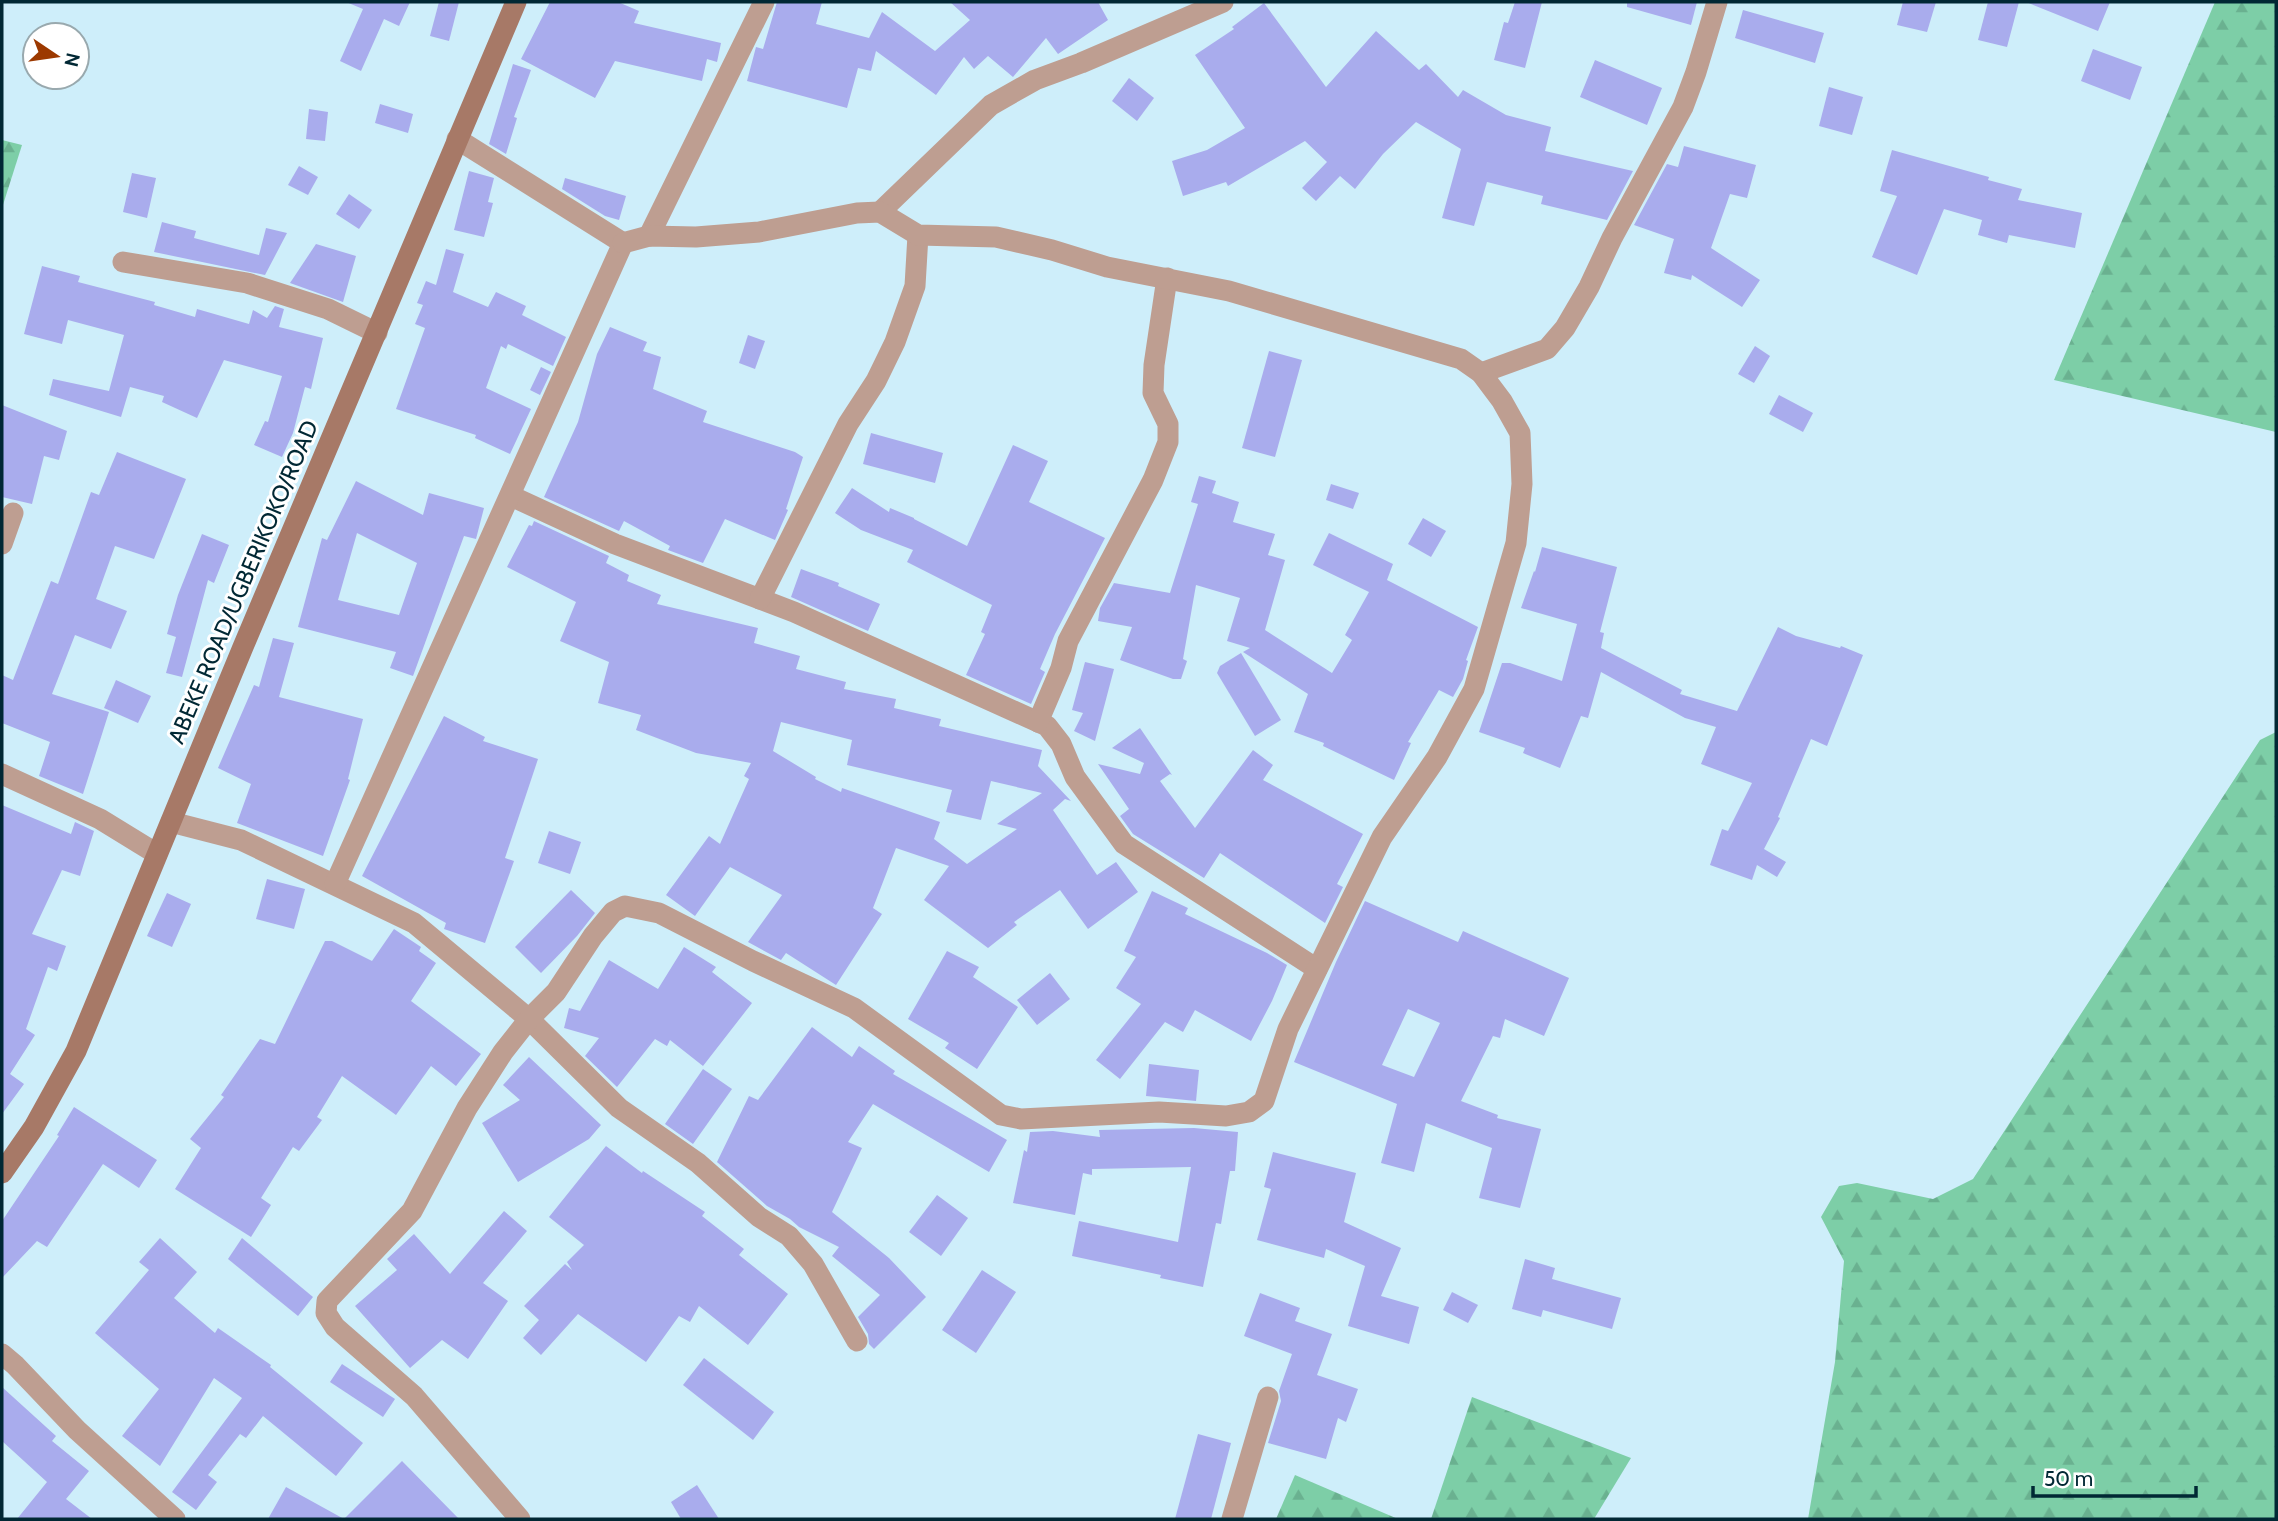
<svg xmlns="http://www.w3.org/2000/svg" width="2278" height="1521" font-family="Cabin,sans-serif">
  <style>
    .forest { fill: url(#forest-firs) }
    .building { fill: #a9aced; fill-rule: evenodd }
    .lines { fill: none; stroke-linecap: round; stroke-linejoin: round }
    .street { stroke: #be9e91; stroke-width: 21 }
    .secondary { stroke: #a77967; stroke-width: 21 }
    .labels { text-anchor: middle; stroke-width: 6; stroke-linejoin: round; paint-order: stroke }
    .street-label { font-size: 23px; fill: #012834; stroke: #fff }
  </style>
  <defs>
    <pattern id="forest-firs" width="22" height="20" patternUnits="userSpaceOnUse" patternTransform="scale(1.75)"><rect width="22" height="20" fill="#7dcea7"/><path d="M5 1l3.5 6h-7zM16 11l3.5 6h-7z" fill="#6ab190"/></pattern>
  </defs>
  <rect width="100%" height="100%" fill="#ceeefa"/>
  <g class="forest">
    <polygon points="2215,2 2276,2 2276,432 2054,380"/>
    <polygon points="2,140 22,145 2,208"/>
    <polygon points="2276,732 2276,1519 1808,1519 1835,1362 1844,1261 1821,1217 1839,1186 1857,1183 1933,1199 1973,1179 2260,740"/>
    <polygon points="1472,1397 1631,1458 1594,1519 1431,1519"/>
    <polygon points="1295,1475 1398,1519 1276,1519"/>
  </g>
  <g class="building">
    <polygon points="346,2 410,2 399,26 384,19 361,71 340,61 363,9"/>
    <polygon points="439,2 459,2 449,41 430,36"/>
    <polygon points="550,2 618,2 639,11 634,23 721,43 717,62 707,59 702,81 615,61 595,98 521,59"/>
    <polygon points="777,2 822,2 816,24 869,38 882,12 935,51 970,20 950,2 1098,2 1108,20 1058,54 1046,38 1013,77 988,56 974,69 964,57 936,95 876,51 871,71 858,68 847,108 747,81 756,47 763,49"/>
    <polygon points="1515,2 1542,2 1525,68 1494,60 1504,22 1508,23"/>
    <polygon points="1627,2 1697,2 1691,25 1627,7"/>
    <polygon points="1903,2 1936,2 1927,32 1897,25"/>
    <polygon points="1988,2 2019,2 2007,47 1978,40"/>
    <polygon points="2026,2 2110,2 2098,31"/>
    <polygon points="1264,3 1326,87 1376,31 1419,70 1426,64 1458,97 1463,90 1506,115 1551,127 1545,151 1633,171 1607,220 1541,204 1543,196 1487,182 1474,226 1442,218 1461,149 1416,122 1383,154 1355,189 1340,176 1316,201 1302,188 1327,162 1305,141 1228,186 1226,182 1183,196 1172,161 1207,150 1245,128 1195,55 1234,29 1232,27"/>
    <polygon points="1743,10 1824,33 1815,63 1735,38"/>
    <polygon points="2093,49 2142,67 2130,100 2081,81"/>
    <polygon points="1595,60 1662,88 1647,125 1580,97"/>
    <polygon points="513,64 531,70 514,117 517,118 506,154 489,144"/>
    <polygon points="1129,78 1154,98 1137,121 1112,101"/>
    <polygon points="1829,87 1863,97 1852,135 1819,126"/>
    <polygon points="380,104 413,114 408,133 375,123"/>
    <polygon points="309,109 328,112 325,141 306,139"/>
    <polygon points="1684,146 1756,165 1747,198 1730,194 1711,248 1760,280 1742,307 1692,275 1691,280 1664,273 1674,239 1634,225 1667,164 1678,167"/>
    <polygon points="1892,150 1989,177 1988,180 2022,189 2018,200 2082,213 2075,248 2009,235 2007,243 1978,235 1982,220 1944,209 1917,275 1872,257 1897,196 1880,191"/>
    <polygon points="299,166 318,177 308,195 288,185"/>
    <polygon points="469,171 494,178 488,202 493,203 484,237 454,230"/>
    <polygon points="132,173 156,178 147,218 123,212"/>
    <polygon points="565,178 626,196 619,220 605,216 562,189"/>
    <polygon points="349,194 372,210 359,229 336,214"/>
    <polygon points="162,222 196,231 194,238 259,255 266,228 287,233 265,275 154,252"/>
    <polygon points="316,244 356,256 343,302 290,283"/>
    <polygon points="446,249 464,254 453,292 488,307 496,292 526,306 522,315 566,337 553,366 508,344 506,349 501,346 486,388 531,409 510,454 475,438 476,435 396,409 425,328 415,324 423,305 417,303 426,281 436,285"/>
    <polygon points="42,266 80,276 78,282 155,302 154,305 195,317 197,309 249,324 253,310 267,318 275,306 284,309 279,327 323,338 311,389 305,387 293,433 282,457 254,445 265,421 268,422 282,376 224,360 197,418 162,402 164,396 130,387 121,417 49,395 53,379 109,391 124,335 68,320 62,344 24,334"/>
    <polygon points="610,327 647,342 643,351 661,357 653,389 707,411 703,422 795,452 803,457 786,509 788,510 775,540 725,519 703,563 668,550 670,546 624,521 619,531 544,497 578,422 597,354"/>
    <polygon points="748,335 765,341 755,369 739,363"/>
    <polygon points="1755,346 1770,356 1754,383 1738,374"/>
    <polygon points="1269,351 1302,360 1275,457 1242,448"/>
    <polygon points="541,367 551,372 540,395 530,390"/>
    <polygon points="1779,395 1813,413 1803,432 1769,414"/>
    <polygon points="2,405 67,431 59,460 44,456 32,504 2,497"/>
    <polygon points="871,433 943,453 935,483 863,464"/>
    <polygon points="1013,445 1048,461 1029,502 1105,538 1055,634 1040,669 1045,672 1031,704 966,675 985,634 981,632 992,605 907,562 913,550 861,530 835,513 852,488 889,512 890,508 914,518 914,519 967,546"/>
    <polygon points="117,452 186,479 154,559 115,546 96,599 127,611 111,649 75,635 52,694 109,712 83,794 39,776 50,742 2,723 2,675 13,680 51,581 58,584 91,492 99,495"/>
    <polygon points="1199,476 1216,481 1212,493 1239,502 1233,522 1275,534 1268,555 1285,560 1265,630 1332,673 1352,640 1345,635 1369,592 1313,565 1329,533 1393,564 1387,580 1478,627 1466,660 1468,661 1463,679 1453,697 1439,690 1408,742 1411,743 1394,780 1323,746 1324,743 1294,732 1308,694 1243,652 1250,648 1227,641 1240,598 1196,585 1183,659 1187,661 1181,679 1173,679 1120,660 1132,627 1098,621 1100,608 1114,583 1170,593 1198,504 1191,502"/>
    <path d="M356,481l67,34 6,-22 55,15 -8,31 -12,-3 -51,140 -23,-8 6,-16 -98,-25 24,-89 5,2zM357,533l60,30 -18,52 -61,-15z"/>
    <polygon points="1331,484 1359,493 1353,509 1326,500"/>
    <polygon points="1423,518 1446,531 1431,557 1408,544"/>
    <path d="M534,521l75,35 -3,7 23,12 -2,6 34,14 -4,9 101,24 -4,15 46,13 -4,13 50,13 -2,7 52,10 -2,9 47,11 -2,7 103,24 -4,16 33,35 -6,-2 -12,11 44,65 19,-13 22,30 -50,37 -28,-39 -46,32 3,3 -29,23 -64,-48 25,-34 -53,-18 -23,60 9,6 -46,71 -50,-32 -5,7 -33,-18 34,-47 -52,-28 -35,49 -29,-21 43,-59 11,8 29,-65 -5,-3 7,-13 -55,-10 -60,-23 5,-15 -43,-12 11,-41 -49,-21 16,-39 -69,-35 22,-42 3,1zM781,722l71,18 -5,25 105,25 -6,22 35,8 10,-39 51,12 -45,31 20,5 -50,35 -33,-25 6,-17 -98,-34 -1,4 -26,-13 1,-2 -43,-26z"/>
    <polygon points="202,534 229,545 214,583 208,580 182,677 166,673 176,637 167,634 178,595"/>
    <polygon points="1542,547 1617,567 1600,632 1604,633 1601,648 1682,690 1680,694 1737,711 1778,627 1796,636 1840,648 1841,646 1863,655 1827,746 1811,739 1778,817 1780,818 1764,849 1786,862 1777,877 1757,865 1752,880 1710,865 1722,829 1728,831 1752,783 1701,764 1716,727 1685,718 1601,672 1588,718 1581,716 1560,768 1523,753 1525,748 1479,732 1502,663 1510,663 1562,681 1577,624 1521,608 1534,571 1535,572"/>
    <polygon points="801,569 839,583 838,586 880,604 868,631 791,597"/>
    <polygon points="273,638 294,643 279,697 363,719 348,779 350,780 323,856 237,823 251,784 218,768 254,685 259,687"/>
    <polygon points="1241,653 1281,720 1255,736 1217,673 1220,666"/>
    <polygon points="1085,662 1114,669 1095,741 1074,731 1083,713 1072,710"/>
    <polygon points="116,680 151,696 138,723 104,708"/>
    <polygon points="444,716 485,737 483,741 538,759 505,858 514,861 485,943 444,929 446,923 362,876"/>
    <polygon points="1140,728 1172,775 1170,774 1160,781 1195,828 1253,750 1273,765 1263,780 1363,834 1337,884 1343,887 1325,923 1220,853 1204,878 1133,834 1120,816 1129,809 1098,764 1140,774 1144,763 1112,748"/>
    <polygon points="2,805 71,834 75,822 94,831 80,876 62,870 32,934 66,946 57,971 48,967 26,1029 35,1035 10,1074 24,1084 2,1114"/>
    <polygon points="549,831 581,842 570,874 538,863"/>
    <polygon points="267,879 305,889 294,929 256,919"/>
    <polygon points="571,890 595,913 577,936 541,973 515,947"/>
    <polygon points="1152,891 1188,908 1185,914 1267,953 1287,965 1272,1001 1251,1041 1195,1010 1183,1032 1165,1022 1120,1079 1096,1060 1141,1004 1116,988 1136,957 1124,951"/>
    <polygon points="167,893 191,904 172,947 147,936"/>
    <path d="M1365,901l93,41 5,-11 106,47 -25,58 -39,-17 -5,19 -7,-2 -32,65 37,14 -1,3 44,11 -21,79 -41,-10 13,-50 -66,-25 -12,49 -33,-9 16,-59 -103,-42 42,-100zM1408,1009l32,14 -26,54 -32,-12z"/>
    <polygon points="394,929 421,947 419,951 436,963 411,1001 481,1054 456,1086 431,1066 396,1115 342,1076 317,1117 322,1120 299,1151 293,1147 261,1198 271,1205 251,1237 175,1189 201,1148 190,1139 224,1097 221,1095 260,1039 275,1044 325,941 332,941 372,961"/>
    <polygon points="684,947 716,967 712,972 752,1003 703,1066 670,1040 667,1046 655,1039 617,1087 585,1056 599,1038 564,1028 569,1008 580,1011 609,960 658,989"/>
    <polygon points="947,951 979,967 973,977 1018,1007 977,1069 945,1048 949,1043 908,1019"/>
    <polygon points="1050,973 1070,999 1037,1025 1017,1000"/>
    <polygon points="812,1027 852,1057 859,1046 895,1071 893,1074 1007,1140 989,1172 873,1104 848,1142 862,1148 832,1212 889,1258 926,1297 874,1349 869,1344 868,1334 858,1317 880,1295 832,1256 839,1247 799,1227 790,1219 767,1206 717,1162 749,1096 758,1100"/>
    <polygon points="529,1057 601,1125 589,1139 518,1182 482,1123 520,1100 503,1085"/>
    <polygon points="1149,1064 1199,1070 1196,1101 1146,1096"/>
    <polygon points="703,1069 732,1089 693,1144 665,1124"/>
    <polygon points="74,1107 157,1160 139,1188 103,1164 47,1247 37,1241 2,1278 2,1221 59,1136 57,1135"/>
    <polygon points="1194,1128 1238,1132 1235,1171 1230,1171 1221,1224 1216,1223 1203,1287 1160,1278 1161,1275 1072,1256 1079,1221 1178,1242 1191,1167 1092,1169 1092,1175 1083,1173 1075,1215 1013,1203 1024,1150 1027,1152 1030,1132 1053,1131 1100,1137 1099,1130"/>
    <polygon points="606,1146 642,1173 643,1171 705,1212 702,1216 744,1249 739,1255 788,1294 748,1345 699,1306 690,1322 679,1316 646,1362 578,1314 541,1355 523,1338 539,1320 524,1306 565,1264 572,1270 567,1262 584,1245 549,1217"/>
    <polygon points="1273,1152 1356,1173 1344,1222 1401,1248 1381,1296 1419,1307 1409,1344 1348,1326 1365,1266 1326,1249 1324,1258 1257,1240 1271,1189 1264,1187"/>
    <polygon points="937,1195 968,1218 941,1256 909,1232"/>
    <polygon points="504,1211 527,1231 483,1283 508,1301 468,1359 442,1340 410,1368 355,1306 397,1270 387,1259 414,1234 450,1274"/>
    <polygon points="160,1238 197,1272 174,1298 215,1333 218,1328 271,1365 270,1367 363,1443 336,1476 263,1416 246,1438 240,1434 208,1475 217,1482 196,1510 172,1492 242,1398 214,1378 160,1466 122,1436 159,1389 95,1333 149,1270 139,1262"/>
    <polygon points="242,1238 313,1297 298,1316 228,1259"/>
    <polygon points="1525,1259 1555,1268 1552,1279 1621,1298 1612,1329 1543,1310 1541,1317 1512,1309"/>
    <polygon points="982,1270 1016,1292 976,1353 942,1330"/>
    <polygon points="1452,1292 1478,1305 1468,1323 1443,1310"/>
    <polygon points="1260,1293 1300,1308 1295,1321 1332,1334 1317,1375 1358,1389 1346,1422 1338,1418 1326,1459 1268,1443 1281,1401 1279,1391 1292,1354 1244,1336"/>
    <polygon points="704,1358 774,1412 753,1440 683,1385"/>
    <polygon points="342,1364 395,1399 383,1417 330,1382"/>
    <polygon points="2,1387 56,1436 52,1441 89,1471 66,1499 92,1519 17,1519 47,1482 2,1441"/>
    <polygon points="1198,1434 1231,1443 1211,1519 1175,1519"/>
    <polygon points="402,1461 459,1519 268,1519 286,1487 344,1519"/>
    <polygon points="697,1485 719,1519 681,1519 671,1502"/>
  </g>
  <g class="lines">
    <g class="street">
      <polyline points="880,212 991,105 1035,80 1081,63 1223,2"/>
      <polyline points="649,236 764,2"/>
      <polyline points="123,262 247,283 328,309 377,333"/>
      <polyline points="1481,373 1547,349 1565,328 1589,287 1612,238 1683,107 1696,72 1717,2"/>
      <polyline points="511,496 615,544 794,612 1047,726 1061,744 1075,777 1124,844 1317,969"/>
      <polyline points="2,544 13,513"/>
      <polyline points="760,599 848,424 876,381 895,342 915,286 918,235"/>
      <polyline points="1038,722 1061,668 1068,641 1153,480 1168,442 1168,424 1153,393 1154,365 1167,278"/>
      <polyline points="2,774 100,819 157,854"/>
      <polyline points="171,822 241,840 414,923 529,1019 619,1108 698,1163 759,1217 789,1236 813,1264 857,1341"/>
      <polyline points="335,884 623,243 457,139"/>
      <polyline points="2,1354 15,1365 77,1430 175,1519"/>
      <polyline points="520,1519 414,1396 335,1327 326,1313 327,1301 412,1211 467,1108 503,1052 529,1019 556,992 593,936 613,912 625,906 659,913 753,961 854,1008 1001,1115 1021,1119 1159,1112 1226,1116 1249,1112 1264,1101 1288,1029 1382,837 1437,757 1474,689 1516,543 1522,484 1520,433 1502,401 1481,373 1461,359 1229,291 1107,267 1052,250 996,237 918,235 880,212 857,213 759,232 696,237 649,236 623,243"/>
      <polyline points="1232,1519 1268,1397"/>
    </g>
    <polyline class="secondary" points="2,1173 34,1127 76,1051 243,647 516,2"/>
  </g>
  <g class="labels">
    <g class="street-label">
      <text transform="translate(243 582) rotate(-67)" y="8">ABEKE ROAD/UGBERIKOKO/ROAD</text>
    </g>
  </g>
  <rect width="2278" height="1521" fill="none" stroke="#012834" stroke-width="7"/>
  <g transform="translate(56 56) rotate(103)"><circle r="33" fill="#ffffff" stroke="#99a9ae" stroke-width="2"/>
  <path d="M0-5L12 26L0 18L-12 26Z" fill="#9c3900"/>
  <text y="-10" font-size="19" font-weight="bold" text-anchor="middle" fill="#012834">N</text>
  </g>
  <path d="M2033 1486v10h163v-10" fill="none" stroke="#012834" stroke-width="3.5"/>
  <text x="2044" y="1486" font-size="21" fill="#012834" stroke="#ffffff" stroke-width="5" paint-order="stroke">50 m</text>
</svg>
